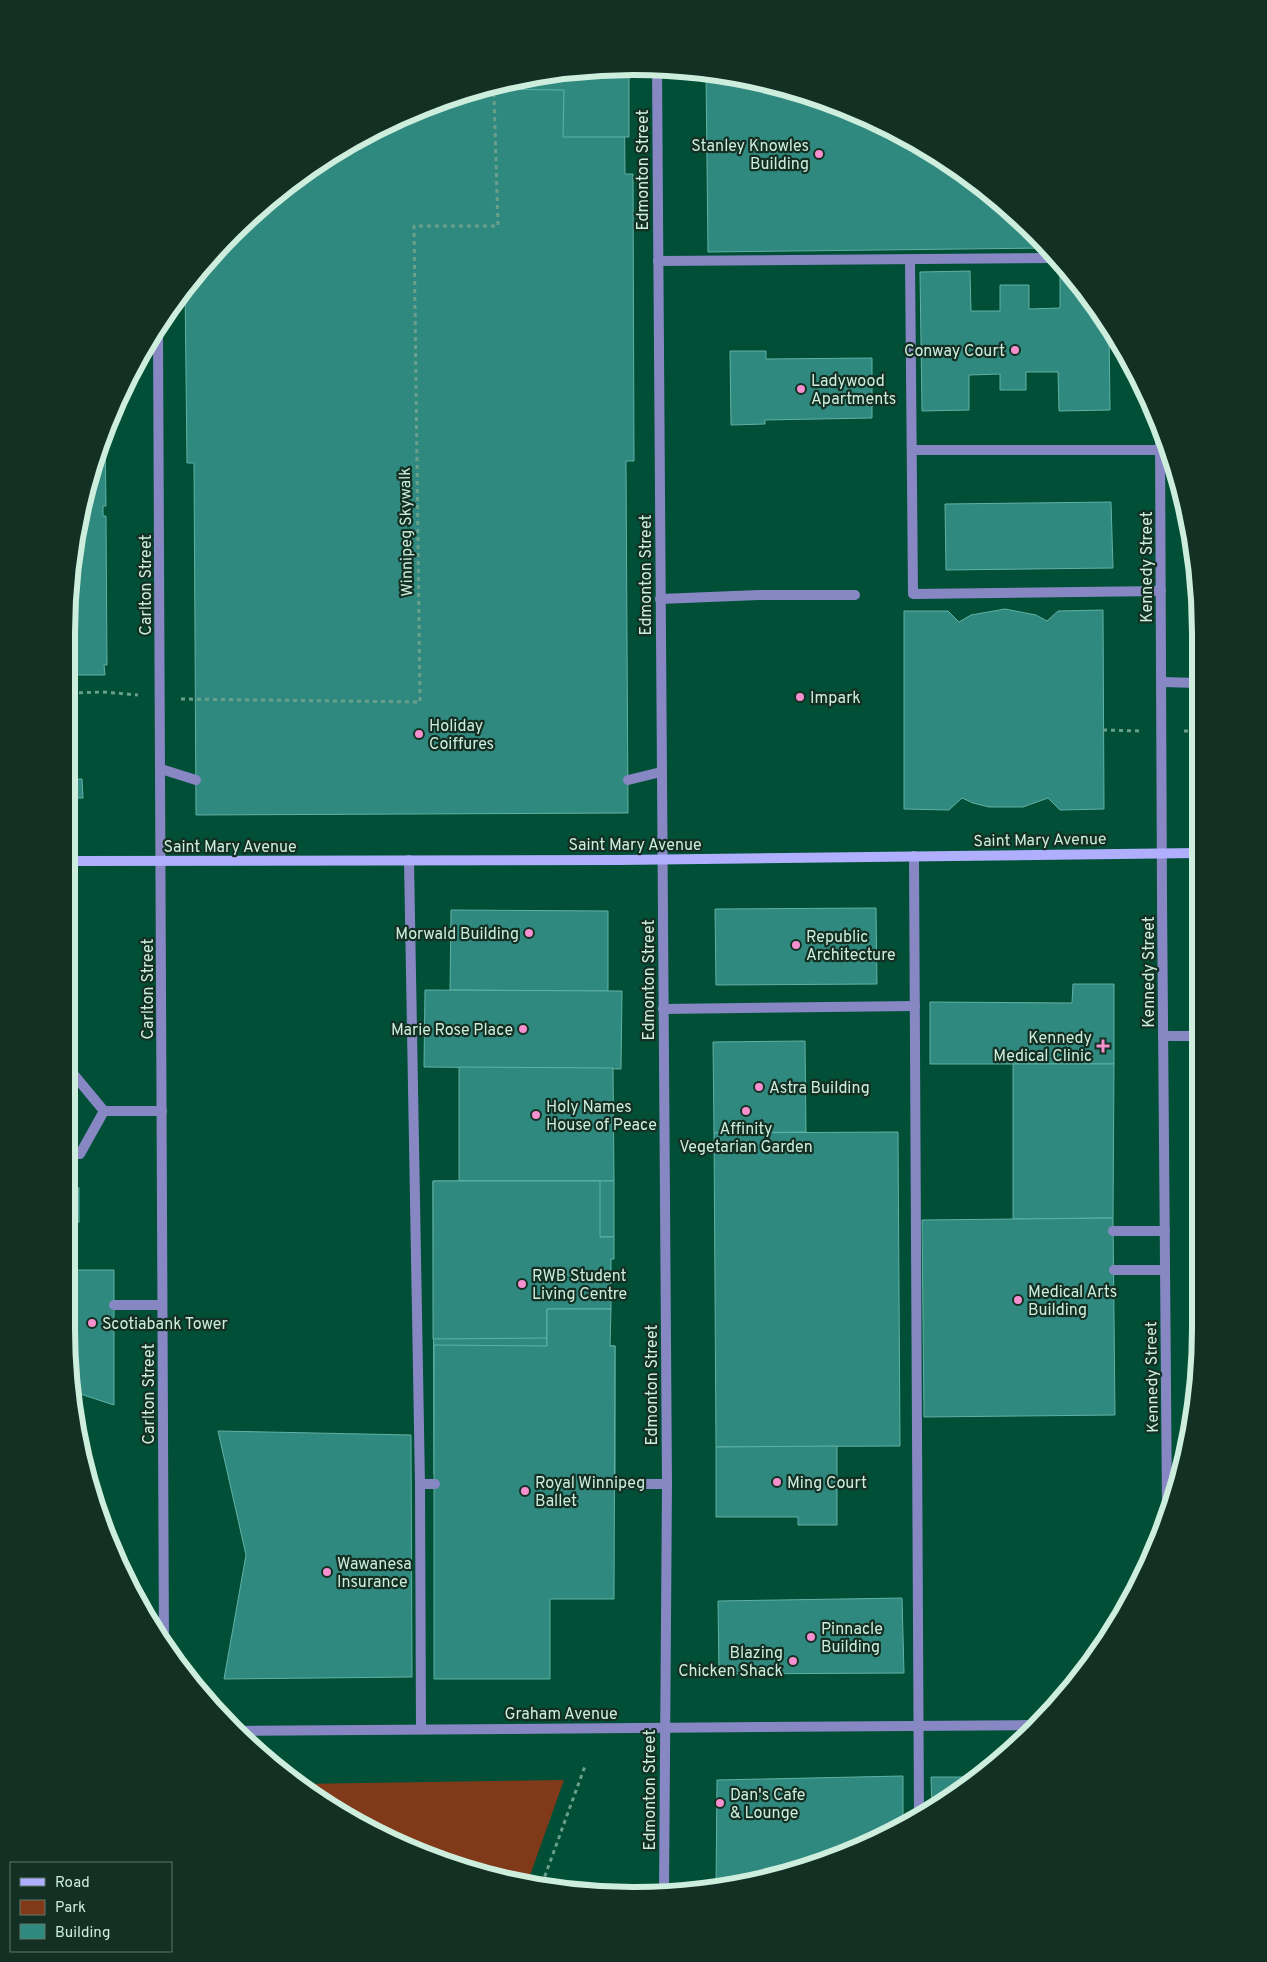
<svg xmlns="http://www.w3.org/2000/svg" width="1267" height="1962" font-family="Overpass,sans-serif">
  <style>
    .green { fill: #813a19 }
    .building { fill: #30897e; stroke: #61b1a5 }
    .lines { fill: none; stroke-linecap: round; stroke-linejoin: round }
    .path { stroke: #69a08b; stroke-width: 3; stroke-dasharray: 4 4; stroke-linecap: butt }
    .service { stroke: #8787c4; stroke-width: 10 }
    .tertiary { stroke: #8787c4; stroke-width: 10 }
    .secondary { stroke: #afaffd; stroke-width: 10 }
    .poi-dot { fill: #f690cf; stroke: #142f23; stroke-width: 2 }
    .labels { text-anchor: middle; stroke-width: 4.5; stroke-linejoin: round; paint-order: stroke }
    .poi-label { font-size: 16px; fill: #cdeedd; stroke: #142f23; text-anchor: start }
    .street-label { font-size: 16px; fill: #cdeedd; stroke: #142f23 }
    .rim { fill: none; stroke: #cdeedd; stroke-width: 6 }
  </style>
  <rect width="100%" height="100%" fill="#014f36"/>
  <polygon class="green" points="564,1780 528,1881 456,1867 439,1860 350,1820 296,1784"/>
  <g class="building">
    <polygon points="624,69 625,174 633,174 634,461 626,461 628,813 196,815 194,463 187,463 185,286 260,207 350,142 451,96 560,71"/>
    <polygon points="629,69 629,137 563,137 564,90 482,89 560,71"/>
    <polygon points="706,73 781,86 885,125 979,184 1048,248 708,252"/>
    <polygon points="1060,269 1067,269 1109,328 1110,410 1059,411 1058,372 1026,372 1026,390 1000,390 1000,374 969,375 969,410 922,411 920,272 970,271 971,311 1000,311 1000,285 1029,285 1029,309 1060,308"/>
    <polygon points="730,351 766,351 766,359 872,358 872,418 765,420 765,424 731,425"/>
    <polygon points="105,433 106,506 103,506 103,516 106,516 107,665 104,665 105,675 71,675 71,560"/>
    <polygon points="1111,502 1113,568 946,570 945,504"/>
    <polygon points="1005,609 1036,615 1047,621 1058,611 1103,610 1104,809 1060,810 1048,798 1023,807 989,807 973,803 962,798 949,810 904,809 904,611 948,611 959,622 971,615"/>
    <polygon points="71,779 82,779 83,798 71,798"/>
    <polygon points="876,908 877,984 716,985 715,909"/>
    <polygon points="451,910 608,911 608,991 450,990"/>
    <polygon points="1073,984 1114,984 1114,1064 930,1064 930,1002 1072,1003"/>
    <polygon points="425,990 622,991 621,1069 424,1067"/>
    <polygon points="805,1041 806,1132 714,1133 713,1042"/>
    <polygon points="1013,1064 1114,1064 1113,1218 1013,1219"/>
    <polygon points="459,1067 613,1068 614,1181 459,1181"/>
    <polygon points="898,1132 900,1446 716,1447 714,1133"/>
    <polygon points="433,1181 614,1181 614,1237 547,1237 547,1346 615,1346 615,1474 434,1474"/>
    <polygon points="433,1181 600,1181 600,1237 614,1237 614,1259 611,1259 611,1309 547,1309 547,1338 433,1339"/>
    <rect x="71" y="1188" width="8" height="34"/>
    <polygon points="1113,1218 1115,1415 924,1417 922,1220"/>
    <polygon points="71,1270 114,1270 114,1405 71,1391"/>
    <polygon points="547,1309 611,1309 610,1346 615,1346 614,1599 550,1599 550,1679 434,1679 434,1345 547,1346"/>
    <polygon points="218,1431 411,1435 412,1677 224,1679 246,1555"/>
    <polygon points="837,1446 837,1525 798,1525 798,1517 716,1517 716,1447"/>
    <polygon points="902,1598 904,1673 719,1674 718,1601"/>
    <polygon points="903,1776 903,1827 884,1837 781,1876 716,1889 717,1780"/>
    <polygon points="931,1777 979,1777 949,1800 932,1810"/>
    <polygon points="358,1822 497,1875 451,1866"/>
  </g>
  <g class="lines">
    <g class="path">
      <polyline points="71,693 103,692 138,695"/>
      <polyline points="181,699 420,702 414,226 498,226 494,96"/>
      <polyline points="1103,730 1140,731"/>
      <polyline points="1184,731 1199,731"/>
      <polyline points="542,1884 585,1766"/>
    </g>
    <g class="service">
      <polyline points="910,260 913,594 1161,591"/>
      <polyline points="658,261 1059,258"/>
      <polyline points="912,450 1160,450"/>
      <polyline points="660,599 759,595 855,595"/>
      <polyline points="1161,682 1199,683"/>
      <polyline points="161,769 196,780"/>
      <polyline points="628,780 661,772"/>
      <polyline points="914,856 919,1817"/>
      <polyline points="409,860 420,1484 421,1729"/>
      <polyline points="663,1009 915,1006"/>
      <polyline points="1163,1036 1198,1036"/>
      <polyline points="71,1076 75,1076 104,1111 162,1111"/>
      <polyline points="71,1154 80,1154 104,1111"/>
      <polyline points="1113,1231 1165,1231"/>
      <polyline points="1114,1270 1165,1270"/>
      <polyline points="114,1305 162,1305"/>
      <polyline points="420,1484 435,1484"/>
      <polyline points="614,1484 667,1484"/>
    </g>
    <g class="tertiary">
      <polyline points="657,68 667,1484 664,1892"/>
      <polyline points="158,332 164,1647"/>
      <polyline points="1160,436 1162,899 1167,1509"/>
      <polyline points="237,1731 1036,1725"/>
    </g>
    <polyline class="secondary" points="71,861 619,860 1198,853"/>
  </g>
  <g class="poi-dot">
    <circle cx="819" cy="154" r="5"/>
    <circle cx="1015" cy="350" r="5"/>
    <circle cx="801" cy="389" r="5"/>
    <circle cx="800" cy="697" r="5"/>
    <circle cx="419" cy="734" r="5"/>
    <circle cx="529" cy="933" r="5"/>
    <circle cx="796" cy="945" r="5"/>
    <circle cx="523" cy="1029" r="5"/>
    <path d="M1100.5 1038.5h5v5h5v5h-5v5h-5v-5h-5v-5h5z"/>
    <circle cx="759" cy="1087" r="5"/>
    <circle cx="746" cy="1111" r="5"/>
    <circle cx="536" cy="1115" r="5"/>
    <circle cx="522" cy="1284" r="5"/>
    <circle cx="1018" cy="1300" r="5"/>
    <circle cx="92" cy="1323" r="5"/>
    <circle cx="777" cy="1482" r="5"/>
    <circle cx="525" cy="1491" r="5"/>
    <circle cx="327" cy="1572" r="5"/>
    <circle cx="811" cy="1637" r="5"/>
    <circle cx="793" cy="1661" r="5"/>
    <circle cx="720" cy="1803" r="5"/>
  </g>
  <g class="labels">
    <g class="poi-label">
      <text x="809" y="151" text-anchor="end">Stanley Knowles<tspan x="809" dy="18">Building</tspan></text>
      <text x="1005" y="356" text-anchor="end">Conway Court</text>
      <text x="811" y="386">Ladywood<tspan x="811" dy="18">Apartments</tspan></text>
      <text x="810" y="703">Impark</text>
      <text x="429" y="731">Holiday<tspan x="429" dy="18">Coiffures</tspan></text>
      <text x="519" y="939" text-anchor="end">Morwald Building</text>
      <text x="806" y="942">Republic<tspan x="806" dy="18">Architecture</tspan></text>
      <text x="513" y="1035" text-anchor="end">Marie Rose Place</text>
      <text x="1092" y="1043" text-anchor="end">Kennedy<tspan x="1092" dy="18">Medical Clinic</tspan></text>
      <text x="769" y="1093">Astra Building</text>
      <text x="546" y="1112">Holy Names<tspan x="546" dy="18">House of Peace</tspan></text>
      <text x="746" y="1134" text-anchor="middle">Affinity<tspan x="746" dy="18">Vegetarian Garden</tspan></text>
      <text x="532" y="1281">RWB Student<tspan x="532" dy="18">Living Centre</tspan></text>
      <text x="1028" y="1297">Medical Arts<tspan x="1028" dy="18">Building</tspan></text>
      <text x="102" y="1329">Scotiabank Tower</text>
      <text x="535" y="1488">Royal Winnipeg<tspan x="535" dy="18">Ballet</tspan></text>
      <text x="787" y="1488">Ming Court</text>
      <text x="337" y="1569">Wawanesa<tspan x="337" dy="18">Insurance</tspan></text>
      <text x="821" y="1634">Pinnacle<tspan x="821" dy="18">Building</tspan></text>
      <text x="783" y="1658" text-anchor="end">Blazing<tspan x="783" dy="18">Chicken Shack</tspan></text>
      <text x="730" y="1800">Dan's Cafe<tspan x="730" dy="18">&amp; Lounge</tspan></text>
    </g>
    <g class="street-label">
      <text transform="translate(642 170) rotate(-90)" y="6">Edmonton Street</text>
      <text transform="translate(405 532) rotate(-91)" y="6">Winnipeg Skywalk</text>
      <text transform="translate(1146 567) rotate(-90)" y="6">Kennedy Street</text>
      <text transform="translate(645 575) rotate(-90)" y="6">Edmonton Street</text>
      <text transform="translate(145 585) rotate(-90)" y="6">Carlton Street</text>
      <text transform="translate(1040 839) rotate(-1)" y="6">Saint Mary Avenue</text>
      <text x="635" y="850">Saint Mary Avenue</text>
      <text x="230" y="852">Saint Mary Avenue</text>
      <text transform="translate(1148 972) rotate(-90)" y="6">Kennedy Street</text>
      <text transform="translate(648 980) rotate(-90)" y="6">Edmonton Street</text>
      <text transform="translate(147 989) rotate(-90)" y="6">Carlton Street</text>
      <text transform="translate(1151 1377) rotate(-91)" y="6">Kennedy Street</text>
      <text transform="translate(651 1385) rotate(-90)" y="6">Edmonton Street</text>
      <text transform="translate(148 1394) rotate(-90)" y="6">Carlton Street</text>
      <text x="561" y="1719">Graham Avenue</text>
      <text transform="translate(649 1790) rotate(-90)" y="6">Edmonton Street</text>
    </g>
  </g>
  <path d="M0 0H1267V1962H0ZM633 75H634A558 558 0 0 1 1192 633V1329A558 558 0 0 1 634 1887H633A558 558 0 0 1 75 1329V633A558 558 0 0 1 633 75Z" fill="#142f23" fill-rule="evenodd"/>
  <path class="rim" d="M633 75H634A558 558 0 0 1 1192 633V1329A558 558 0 0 1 634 1887H633A558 558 0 0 1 75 1329V633A558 558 0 0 1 633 75Z"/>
  <rect x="10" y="1862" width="162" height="90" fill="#142f23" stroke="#5e7b6d"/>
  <rect x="20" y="1878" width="25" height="8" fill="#afaffd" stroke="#5e7b6d"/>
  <text x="55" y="1887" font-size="15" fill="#cdeedd">Road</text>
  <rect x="20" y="1900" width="25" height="15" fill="#813a19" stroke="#5e7b6d"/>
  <text x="55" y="1912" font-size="15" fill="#cdeedd">Park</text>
  <rect x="20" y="1924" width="25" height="15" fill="#30897e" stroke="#5e7b6d"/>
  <text x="55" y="1937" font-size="15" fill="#cdeedd">Building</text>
</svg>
